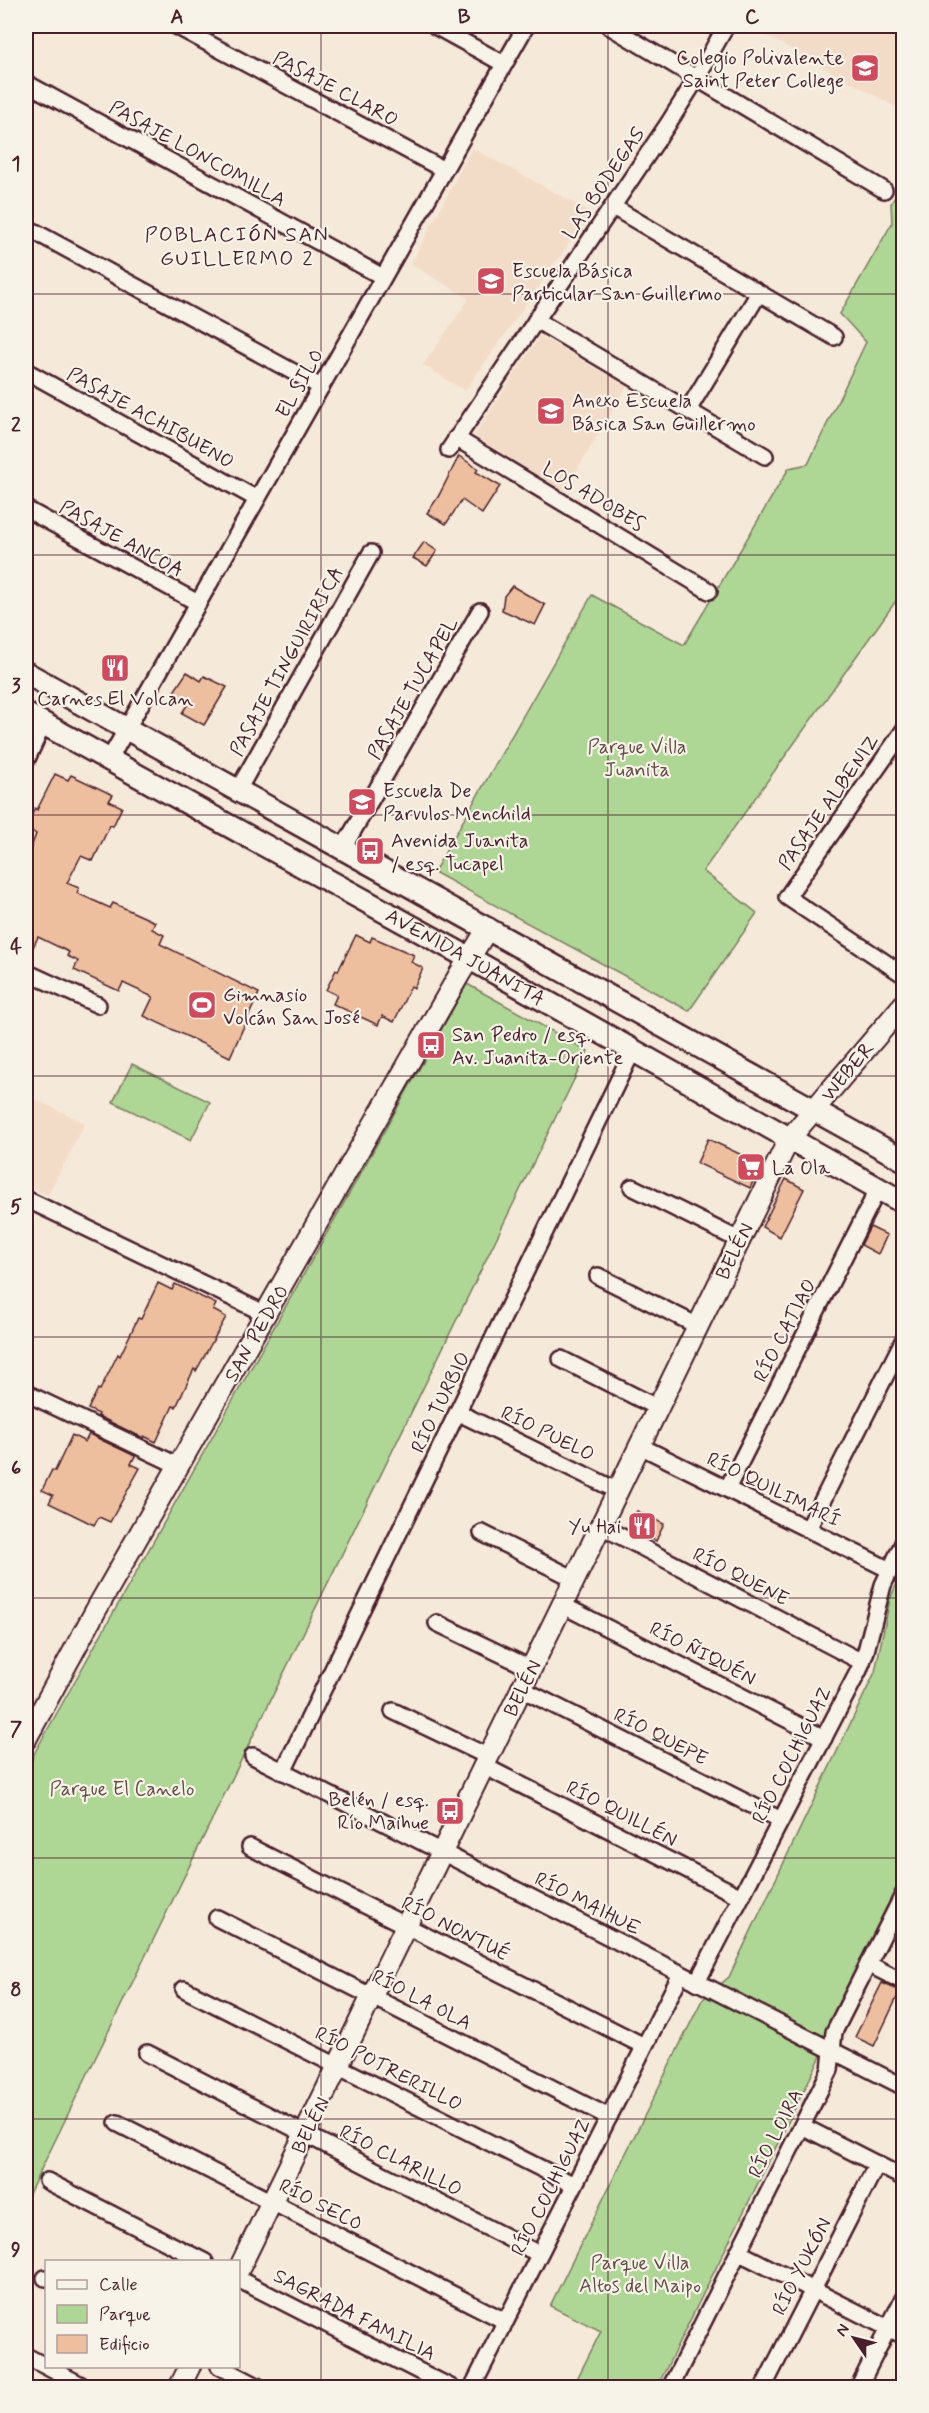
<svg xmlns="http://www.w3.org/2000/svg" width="929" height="2413" font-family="Mynerve,sans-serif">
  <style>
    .built { fill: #f3dcc7 }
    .green { fill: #aed795; stroke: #7c7b60; stroke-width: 1.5 }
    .building { fill: #eebf9e; stroke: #4a1f2b; stroke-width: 1.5 }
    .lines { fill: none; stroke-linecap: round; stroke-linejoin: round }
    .minor-casing { stroke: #4a1f2b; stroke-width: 20 }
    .tertiary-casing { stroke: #4a1f2b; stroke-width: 24 }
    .secondary-casing { stroke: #4a1f2b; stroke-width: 26 }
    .minor { stroke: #f7f3e8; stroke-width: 15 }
    .tertiary { stroke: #f7f3e8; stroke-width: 20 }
    .secondary { stroke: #f7f3e8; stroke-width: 21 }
    .grid { fill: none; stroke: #4a1f2b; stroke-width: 1.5; stroke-opacity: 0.55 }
    .labels { text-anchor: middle; stroke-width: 4.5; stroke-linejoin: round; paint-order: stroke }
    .poi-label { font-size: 20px; fill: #4a1f2b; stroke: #f7f3e8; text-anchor: start }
    .street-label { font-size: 20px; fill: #4a1f2b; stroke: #f7f3e8 }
    .park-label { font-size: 20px; fill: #634d46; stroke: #f7f3e8 }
    .neighbourhood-label { font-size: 21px; letter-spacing: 1.5px; fill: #4a1f2b; stroke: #f7f3e8 }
    .neatline { fill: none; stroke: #4a1f2b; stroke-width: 2 }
    .grid-label { font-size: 20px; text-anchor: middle; font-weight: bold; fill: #4a1f2b }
  </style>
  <rect width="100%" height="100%" fill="#f5e9d9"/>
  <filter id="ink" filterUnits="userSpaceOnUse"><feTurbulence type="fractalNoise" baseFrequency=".0167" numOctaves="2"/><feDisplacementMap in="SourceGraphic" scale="12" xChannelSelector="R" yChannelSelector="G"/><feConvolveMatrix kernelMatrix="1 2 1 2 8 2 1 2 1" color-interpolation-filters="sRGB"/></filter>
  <g filter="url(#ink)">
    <g class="built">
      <polygon points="749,26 903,26 903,111"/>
      <polygon points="472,148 591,212 465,391 423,365 469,299 411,264"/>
      <polygon points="540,336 627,386 564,492 474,436"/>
      <polygon points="26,1095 85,1123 48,1195 26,1185"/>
    </g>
    <g class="green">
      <polygon points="903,181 903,591 703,871 757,913 689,1011 434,872 592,595 684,645 789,468 808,464 866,342 840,314 892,223 891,204"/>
      <polygon points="467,984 588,1051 26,2200 26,1774 35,1752"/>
      <polygon points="132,1064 210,1102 191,1140 113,1102"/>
      <polygon points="903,1570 903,1879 829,2030 820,2058 657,2387 573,2387 601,2331 550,2306 702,2000 729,1977 875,1672 890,1599"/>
    </g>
    <g class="building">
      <polygon points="459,456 478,469 476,472 500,486 482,514 462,500 446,524 427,513 438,497"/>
      <polygon points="424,542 437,551 427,566 413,558"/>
      <polygon points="512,586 545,605 535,625 502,610 504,596"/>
      <polygon points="187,672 201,681 204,676 227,687 204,725 182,713 189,702 173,693"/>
      <polygon points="55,774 68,780 71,775 113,795 109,801 122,807 113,826 110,825 93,861 81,856 67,883 79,888 77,893 110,908 113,903 155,922 152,929 164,935 160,944 259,993 230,1057 144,1016 153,997 123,983 119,991 74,970 78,961 67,956 69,952 38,937 26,962 26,861 36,834 26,827 35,808 37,810"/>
      <polygon points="356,935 370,942 372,937 414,955 411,962 423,968 414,988 411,986 394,1022 382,1016 378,1025 333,1004 337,995 326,990 336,970 338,971"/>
      <polygon points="708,1139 761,1164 750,1188 697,1163"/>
      <polygon points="786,1179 804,1189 780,1237 762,1227"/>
      <polygon points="870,1227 887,1235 878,1254 861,1245"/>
      <polygon points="158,1283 172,1290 175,1284 216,1304 213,1310 226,1317 196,1371 194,1369 176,1407 173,1406 156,1442 144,1436 143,1438 98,1416 99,1414 88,1409 98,1389 100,1390 118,1354 120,1356 138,1318 141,1319"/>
      <polygon points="89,1434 135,1456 131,1464 140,1468 110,1522 99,1517 94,1525 49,1503 53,1495 42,1490 52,1470 55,1471 72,1435 85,1442"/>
      <polygon points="637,1511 664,1524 656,1541 628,1528"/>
      <polygon points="882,1983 900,1991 874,2046 855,2037"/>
    </g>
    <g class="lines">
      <g class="minor-casing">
        <g id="minor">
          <polyline points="176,26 444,170"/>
          <polyline points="435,26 504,64"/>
          <polyline points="609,26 884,190"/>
          <polyline points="26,83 383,277"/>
          <polyline points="613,207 834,337"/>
          <polyline points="26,227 321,387"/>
          <polyline points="536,320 765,456"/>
          <polyline points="26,371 257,499"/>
          <polyline points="688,410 759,293"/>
          <polyline points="456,438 709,591"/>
          <polyline points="449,450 668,124 697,78 726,26"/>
          <polyline points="26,509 198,603"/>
          <polyline points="904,730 787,897 904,975"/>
          <polyline points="109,760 526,26"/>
          <polyline points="26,761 43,724"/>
          <polyline points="238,790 371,553"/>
          <polyline points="343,848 480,611"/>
          <polyline points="26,972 98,1005"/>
          <polyline points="632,1187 739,1240"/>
          <polyline points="26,1199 266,1314"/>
          <polyline points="598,1276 698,1326"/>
          <polyline points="561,1359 658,1408"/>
          <polyline points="26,1393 179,1466"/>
          <polyline points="459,1413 618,1491"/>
          <polyline points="640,1446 890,1570"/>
          <polyline points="727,1489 878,1189"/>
          <polyline points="601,1526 862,1662"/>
          <polyline points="808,1529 904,1339"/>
          <polyline points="482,1533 575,1579"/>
          <polyline points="562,1605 824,1738"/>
          <polyline points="437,1623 532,1669"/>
          <polyline points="522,1689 781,1820"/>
          <polyline points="393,1711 489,1757"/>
          <polyline points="253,1756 904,2087"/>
          <polyline points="484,1766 741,1897"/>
          <polyline points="283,1772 633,1050"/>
          <polyline points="250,1847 644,2046"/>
          <polyline points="217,1918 609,2117"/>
          <polyline points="868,1964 904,1982"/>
          <polyline points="697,1982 859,1670 866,1651 883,1585 904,1541"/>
          <polyline points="184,1989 574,2185"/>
          <polyline points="147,2053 539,2254"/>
          <polyline points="117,2123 505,2321"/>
          <polyline points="802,2126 904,2178"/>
          <polyline points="47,2181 205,2262"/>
          <polyline points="738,2252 904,2336"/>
          <polyline points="45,2278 46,2278"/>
          <polyline points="238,2279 452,2388"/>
          <polyline points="26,2356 87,2388"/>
          <polyline points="219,2366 261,2388"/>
          <polyline points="472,2388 681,1974"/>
          <polyline points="670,2388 830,2070 834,2032 904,1893"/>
          <polyline points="763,2388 877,2164"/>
          <polyline points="858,2388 904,2297"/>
        </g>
      </g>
      <g class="tertiary-casing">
        <g id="tertiary">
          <polyline points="26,1739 96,1610 459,975 488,928"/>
          <polyline points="238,2271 789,1139 904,1004"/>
          <polyline points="179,2388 190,2366"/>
        </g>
      </g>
      <g class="secondary-casing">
        <g id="secondary">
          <polyline points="26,673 904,1160"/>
          <path id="s1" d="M26,714l443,244 435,245"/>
        </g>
      </g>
      <use href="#minor" class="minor"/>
      <use href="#tertiary" class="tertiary"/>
      <use href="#secondary" class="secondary"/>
    </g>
  </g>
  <path class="grid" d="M321,26v2362M608,26v2362M26,294h878M26,555h878M26,815h878M26,1076h878M26,1337h878M26,1598h878M26,1858h878M26,2119h878"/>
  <defs>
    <g id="school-square" transform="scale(1.5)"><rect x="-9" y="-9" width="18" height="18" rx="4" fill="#d1495b" stroke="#f7f3e8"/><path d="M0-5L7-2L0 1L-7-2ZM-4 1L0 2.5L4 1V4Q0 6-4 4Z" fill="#fff"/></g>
    <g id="restaurant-square" transform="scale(1.5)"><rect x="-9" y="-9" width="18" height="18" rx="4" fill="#d1495b" stroke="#f7f3e8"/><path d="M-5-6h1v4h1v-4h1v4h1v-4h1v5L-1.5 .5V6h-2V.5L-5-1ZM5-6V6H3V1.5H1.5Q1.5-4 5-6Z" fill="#fff"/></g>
    <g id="bus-square" transform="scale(1.5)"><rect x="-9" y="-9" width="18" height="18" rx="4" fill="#d1495b" stroke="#f7f3e8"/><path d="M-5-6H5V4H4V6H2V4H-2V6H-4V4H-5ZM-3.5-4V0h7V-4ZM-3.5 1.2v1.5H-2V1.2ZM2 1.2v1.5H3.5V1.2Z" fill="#fff"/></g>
    <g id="stadium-square" transform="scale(1.5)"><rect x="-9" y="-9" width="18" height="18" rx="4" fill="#d1495b" stroke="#f7f3e8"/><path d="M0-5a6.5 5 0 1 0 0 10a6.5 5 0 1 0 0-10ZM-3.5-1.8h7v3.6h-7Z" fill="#fff"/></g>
    <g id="supermarket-square" transform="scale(1.5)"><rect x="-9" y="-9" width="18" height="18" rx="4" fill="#d1495b" stroke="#f7f3e8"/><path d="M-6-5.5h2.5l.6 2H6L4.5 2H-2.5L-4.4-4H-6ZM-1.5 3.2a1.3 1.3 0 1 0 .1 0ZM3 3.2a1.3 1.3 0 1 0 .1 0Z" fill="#fff"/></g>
  </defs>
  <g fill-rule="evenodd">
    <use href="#school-square" x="865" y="68"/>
    <use href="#school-square" x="491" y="281"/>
    <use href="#school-square" x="551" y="411"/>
    <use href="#restaurant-square" x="115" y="668"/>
    <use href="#school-square" x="362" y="802"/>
    <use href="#bus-square" x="370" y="851"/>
    <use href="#stadium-square" x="202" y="1005"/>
    <use href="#bus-square" x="431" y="1045"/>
    <use href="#supermarket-square" x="751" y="1167"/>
    <use href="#restaurant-square" x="642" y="1526"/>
    <use href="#bus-square" x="450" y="1811"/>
  </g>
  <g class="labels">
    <g class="poi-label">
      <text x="844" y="64" text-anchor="end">Colegio Polivalente<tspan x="844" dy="23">Saint Peter College</tspan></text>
      <text x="512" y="277">Escuela Básica<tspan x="512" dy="23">Particular San Guillermo</tspan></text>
      <text x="572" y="407">Anexo Escuela<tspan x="572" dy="23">Básica San Guillermo</tspan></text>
      <text x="115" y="705" text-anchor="middle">Carnes El Volcan</text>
      <text x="383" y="797">Escuela De<tspan x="383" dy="23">Parvulos Menchild</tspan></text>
      <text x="391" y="847">Avenida Juanita<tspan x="391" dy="23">/ esq. Tucapel</tspan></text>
      <text x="223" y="1001">Gimnasio<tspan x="223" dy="23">Volcán San José</tspan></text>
      <text x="452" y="1041">San Pedro / esq.<tspan x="452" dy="23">Av. Juanita-Oriente</tspan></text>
      <text x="772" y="1174">La Ola</text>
      <text x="621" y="1533" text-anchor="end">Yu Hai</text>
      <text x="429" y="1806" text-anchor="end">Belén / esq.<tspan x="429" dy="23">Río Maihue</tspan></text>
    </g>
    <g class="street-label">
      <text transform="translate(336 88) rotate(28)" y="7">PASAJE CLARO</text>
      <text transform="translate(198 153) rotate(29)" y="7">PASAJE LONCOMILLA</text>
      <text transform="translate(603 183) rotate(-56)" y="7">LAS BODEGAS</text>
      <text transform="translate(299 383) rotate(-60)" y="7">EL SILO</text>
      <text transform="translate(151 417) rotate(29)" y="7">PASAJE ACHIBUENO</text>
      <text transform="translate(594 496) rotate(31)" y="7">LOS ADOBES</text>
      <text transform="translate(122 538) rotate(29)" y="7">PASAJE ANCOA</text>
      <text transform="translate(286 661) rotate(-61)" y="7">PASAJE TINGUIRIRICA</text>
      <text transform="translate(412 688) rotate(-60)" y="7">PASAJE TUCAPEL</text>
      <text transform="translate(828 802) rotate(-55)" y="7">PASAJE ALBENIZ</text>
      <text dy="7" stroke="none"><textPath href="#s1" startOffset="502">AVENIDA JUANITA</textPath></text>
      <text transform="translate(847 1071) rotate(-50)" y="7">WEBER</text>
      <text transform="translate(734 1251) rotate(-64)" y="7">BELÉN</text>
      <text transform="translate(784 1330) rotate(-63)" y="7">RÍO CATIAO</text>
      <text transform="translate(256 1333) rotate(-60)" y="7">SAN PEDRO</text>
      <text transform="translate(440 1402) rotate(-64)" y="7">RÍO TURBIO</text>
      <text transform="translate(548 1433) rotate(26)" y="7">RÍO PUELO</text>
      <text transform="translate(774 1489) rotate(26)" y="7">RÍO QUILIMARÍ</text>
      <text transform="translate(741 1576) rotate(27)" y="7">RÍO QUENE</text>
      <text transform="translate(703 1653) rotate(27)" y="7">RÍO ÑIQUÉN</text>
      <text transform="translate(522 1688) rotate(-64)" y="7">BELÉN</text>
      <text transform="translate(661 1736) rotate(27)" y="7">RÍO QUEPE</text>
      <text transform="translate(791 1755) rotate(-63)" y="7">RÍO COCHIGUAZ</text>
      <text transform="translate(622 1813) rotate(27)" y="7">RÍO QUILLÉN</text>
      <text transform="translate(588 1903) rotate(27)" y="7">RÍO MAIHUE</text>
      <text transform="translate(456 1928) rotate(27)" y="7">RÍO NONTUÉ</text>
      <text transform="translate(422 1999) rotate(27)" y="7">RÍO LA OLA</text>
      <text transform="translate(389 2068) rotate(27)" y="7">RÍO POTRERILLO</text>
      <text transform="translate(310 2125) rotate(-64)" y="7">BELÉN</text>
      <text transform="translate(775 2133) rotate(-63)" y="7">RÍO LOIRA</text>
      <text transform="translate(401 2160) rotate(27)" y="7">RÍO CLARILLO</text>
      <text transform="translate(550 2187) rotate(-63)" y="7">RÍO COCHIGUAZ</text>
      <text transform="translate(321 2204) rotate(27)" y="7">RÍO SECO</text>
      <text transform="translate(801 2266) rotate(-63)" y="7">RÍO YUKÓN</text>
      <text transform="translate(355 2314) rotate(27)" y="7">SAGRADA FAMILIA</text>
    </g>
    <g class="park-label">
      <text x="637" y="753">Parque Villa<tspan x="637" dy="23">Juanita</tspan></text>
      <text x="122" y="1795">Parque El Canelo</text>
      <text x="640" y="2269">Parque Villa<tspan x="640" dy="23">Altos del Maipo</tspan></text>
    </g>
    <g class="neighbourhood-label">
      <text x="237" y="241">POBLACIÓN SAN<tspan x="237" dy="24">GUILLERMO 2</tspan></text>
    </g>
  </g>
  <rect width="929" height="2413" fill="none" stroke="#f7f3e8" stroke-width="66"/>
  <rect x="45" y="2260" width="195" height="108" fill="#f7f3e8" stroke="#b29e9c" stroke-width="1.5"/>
  <rect x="57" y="2280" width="30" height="9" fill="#f7f3e8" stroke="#b29e9c" stroke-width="1.5"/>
  <text x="99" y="2290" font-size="18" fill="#4a1f2b">Calle</text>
  <rect x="57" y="2305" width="30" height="18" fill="#aed795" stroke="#b29e9c" stroke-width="1.5"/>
  <text x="99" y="2320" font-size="18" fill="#4a1f2b">Parque</text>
  <rect x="57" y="2335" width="30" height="18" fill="#eebf9e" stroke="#b29e9c" stroke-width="1.5"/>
  <text x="99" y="2350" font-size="18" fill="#4a1f2b">Edificio</text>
  <g transform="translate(854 2338) rotate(305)" stroke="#f7f3e8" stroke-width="4.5" paint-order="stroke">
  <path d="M0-4.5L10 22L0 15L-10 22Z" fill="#4a1f2b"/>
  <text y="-9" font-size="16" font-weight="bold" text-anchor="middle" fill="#4a1f2b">N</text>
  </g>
  <rect x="33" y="33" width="863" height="2347" class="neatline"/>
  <g class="grid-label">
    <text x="177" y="23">A</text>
    <text x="464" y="23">B</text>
    <text x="752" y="23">C</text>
    <text x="16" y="170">1</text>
    <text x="16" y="431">2</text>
    <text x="16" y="692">3</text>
    <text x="16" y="953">4</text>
    <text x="16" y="1213">5</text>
    <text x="16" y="1474">6</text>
    <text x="16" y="1735">7</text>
    <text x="16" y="1996">8</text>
    <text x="16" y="2256">9</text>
  </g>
</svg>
